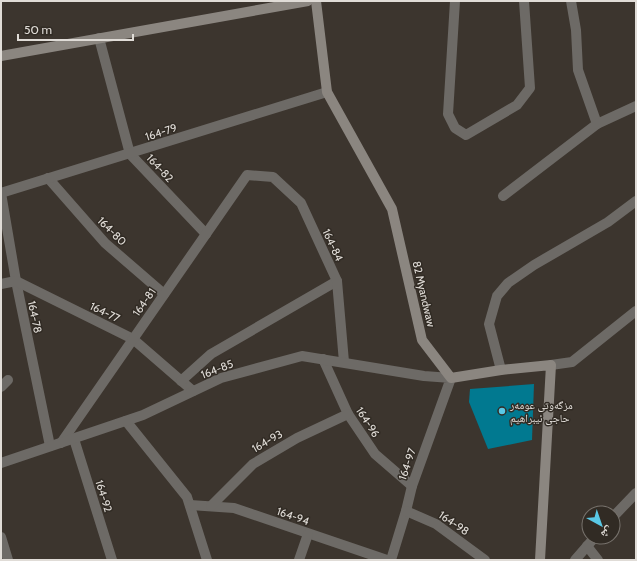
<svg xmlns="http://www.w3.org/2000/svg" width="637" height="561" font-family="Cabin,'Noto Naskh Arabic',sans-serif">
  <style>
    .building { fill: #017990 }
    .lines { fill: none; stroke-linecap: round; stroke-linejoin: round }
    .street { stroke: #6d6a66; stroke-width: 10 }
    .secondary { stroke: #8b8680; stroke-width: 10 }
    .poi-dot { fill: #59c8e5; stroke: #312b24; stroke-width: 1.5 }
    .labels { text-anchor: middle; stroke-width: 3; stroke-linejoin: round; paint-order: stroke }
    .street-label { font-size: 11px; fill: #e0dcd7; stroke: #312b24 }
    .poi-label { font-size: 11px; fill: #e0dcd7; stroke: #312b24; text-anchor: start }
  </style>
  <rect width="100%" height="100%" fill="#3c352e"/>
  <polygon class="building" points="534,384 532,440 488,449 469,402 470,389"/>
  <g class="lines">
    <g class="street">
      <polyline points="455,1 448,114 455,128 466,135 517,105 530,88 524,1"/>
      <polyline points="571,1 576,30 578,70 597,124"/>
      <polyline points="99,38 130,154 206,234"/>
      <polyline points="48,178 105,243 164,294"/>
      <polyline points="1,193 327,92"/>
      <polyline points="1,193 16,281 50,446"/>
      <polyline points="503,196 597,124 636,106"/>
      <polyline points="1,284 16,281 133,339 193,391"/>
      <polyline points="323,359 348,414 375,454 412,486"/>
      <polyline points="551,365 572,362 636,311"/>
      <polyline points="501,370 489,324 497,296 508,283 534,265 608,222 636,201"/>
      <polyline points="181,381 211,354 337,281"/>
      <polyline points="1,387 8,380"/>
      <polyline points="126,421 187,497 207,560"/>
      <polyline points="74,439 112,560"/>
      <polyline points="61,443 247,175 273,177 301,203 337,281 344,362"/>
      <polyline points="1,463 143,415 221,378 302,356 424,376 451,378 412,486 406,511 391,560"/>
      <polyline points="190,505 234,508 387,560"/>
      <polyline points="211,506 253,464 297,438 348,414"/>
      <polyline points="406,511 436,524 485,560"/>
      <polyline points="613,517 636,493"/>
      <polyline points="1,537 8,560"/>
      <polyline points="587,546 598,560"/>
      <polyline points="299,560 308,534"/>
      <polyline points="575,560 595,537"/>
    </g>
    <g class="secondary">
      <polyline points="316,1 327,92 392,209 422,340 451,378 501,370 551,365 540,560"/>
      <polyline points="1,56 308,1"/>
    </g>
  </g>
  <circle class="poi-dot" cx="502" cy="411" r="4"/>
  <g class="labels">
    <g class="street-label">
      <text transform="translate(161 132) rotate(-18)" y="4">164-79</text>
      <text transform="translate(160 168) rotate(47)" y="4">164-82</text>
      <text transform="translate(112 231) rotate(45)" y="4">164-80</text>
      <text transform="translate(333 245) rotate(65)" y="4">164-84</text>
      <text transform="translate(424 294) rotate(77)" y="4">82 Myandwaw</text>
      <text transform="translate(144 302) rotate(-55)" y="4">164-81</text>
      <text transform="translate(105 312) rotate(26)" y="4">164-77</text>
      <text transform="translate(35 317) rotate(78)" y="4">164-78</text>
      <text transform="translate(217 369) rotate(-21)" y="4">164-85</text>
      <text transform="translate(368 422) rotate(57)" y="4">164-96</text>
      <text transform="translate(267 441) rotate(-30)" y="4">164-93</text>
      <text transform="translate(407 464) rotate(-71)" y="4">164-97</text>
      <text transform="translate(104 496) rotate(73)" y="4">164-92</text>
      <text transform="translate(293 516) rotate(19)" y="4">164-94</text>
      <text transform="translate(454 523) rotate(34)" y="4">164-98</text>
    </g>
    <g class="poi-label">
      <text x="510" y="409">مزگەوتی عومەر<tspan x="510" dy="13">حاجی ئیبراهیم</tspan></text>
    </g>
  </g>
  <rect width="637" height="561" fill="none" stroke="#e0dcd7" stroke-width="4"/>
  <g transform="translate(601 525) rotate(140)"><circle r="19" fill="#312b24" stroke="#77726c"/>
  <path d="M0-3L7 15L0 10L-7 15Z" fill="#59c8e5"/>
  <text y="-6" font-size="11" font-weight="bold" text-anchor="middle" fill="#e0dcd7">ش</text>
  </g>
  <path d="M18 34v6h115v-6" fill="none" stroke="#e0dcd7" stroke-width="2"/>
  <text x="24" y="34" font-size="12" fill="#e0dcd7" stroke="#312b24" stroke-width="3" paint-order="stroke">50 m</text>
</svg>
